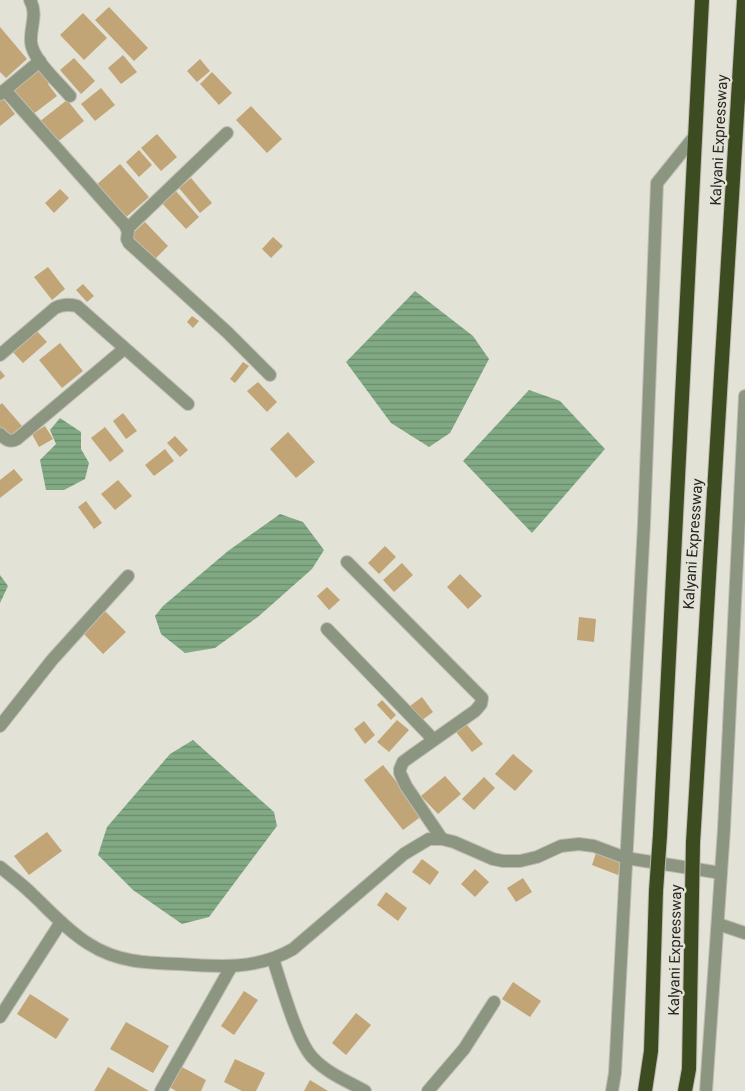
<svg xmlns="http://www.w3.org/2000/svg" width="745" height="1091" font-family="Roboto,sans-serif">
  <style>
    .water { fill: url(#water-rules) }
    .building { fill: #c1a576 }
    .lines { fill: none; stroke-linecap: round; stroke-linejoin: round }
    .minor-casing { stroke: #bebdb3; stroke-width: 14 }
    .tertiary-casing { stroke: #bebdb3; stroke-width: 14 }
    .trunk-casing { stroke: #bebdb3; stroke-width: 16 }
    .minor { stroke: #8c9580; stroke-width: 12 }
    .tertiary { stroke: #8c9580; stroke-width: 12 }
    .trunk { stroke: #3d4b20; stroke-width: 14 }
    .trunk-bridge-casing { stroke: #bebdb3; stroke-width: 16; stroke-linecap: butt }
    .trunk-bridge { stroke: #3d4b20; stroke-width: 14 }
    .labels { text-anchor: middle; stroke-width: 4.5; stroke-linejoin: round; paint-order: stroke }
    .street-label { font-size: 15px; fill: #282824; stroke: #e3e2d7 }
  </style>
  <defs>
    <pattern id="water-rules" width="6" height="5" patternUnits="userSpaceOnUse" patternTransform="scale(1.25)"><rect width="6" height="5" fill="#81aa84"/><path d="M0 2.5h6" fill="none" stroke="#6a8a6c"/></pattern>
  </defs>
  <rect width="100%" height="100%" fill="#e3e2d7"/>
  <g class="water">
    <polygon points="415,291 473,336 489,359 450,433 429,447 391,423 346,362"/>
    <polygon points="529,390 560,401 605,449 532,533 463,461"/>
    <polygon points="60,418 81,432 81,449 89,463 85,479 64,490 46,490 40,460 56,444 50,430"/>
    <polygon points="280,514 303,522 324,550 312,569 259,616 215,648 185,653 161,634 155,616 163,606 228,551"/>
    <polygon points="0,575 8,586 0,603"/>
    <polygon points="193,740 274,812 277,826 209,917 182,924 133,890 98,855 107,827 170,754"/>
  </g>
  <g class="building">
    <polygon points="109,7 148,48 134,61 95,20"/>
    <polygon points="83,13 107,38 84,60 60,35"/>
    <polygon points="0,27 27,59 6,78 0,72"/>
    <polygon points="123,55 137,72 121,84 108,68"/>
    <polygon points="74,58 95,81 81,94 60,70"/>
    <polygon points="200,59 210,71 197,82 187,71"/>
    <polygon points="40,69 50,82 48,84 57,96 32,115 9,92"/>
    <polygon points="212,72 232,93 219,105 200,84"/>
    <polygon points="101,88 115,105 95,121 81,104"/>
    <polygon points="2,97 15,114 0,126 0,98"/>
    <polygon points="67,100 84,121 56,143 39,122"/>
    <polygon points="251,106 282,139 267,153 236,120"/>
    <polygon points="157,134 177,157 161,171 141,148"/>
    <polygon points="139,150 152,165 139,177 126,162"/>
    <polygon points="120,164 149,197 124,219 95,186"/>
    <polygon points="191,178 212,203 200,213 179,188"/>
    <polygon points="60,189 69,198 54,213 45,203"/>
    <polygon points="174,189 199,217 186,229 160,201"/>
    <polygon points="145,222 168,246 154,260 131,235"/>
    <polygon points="273,237 283,246 271,258 262,249"/>
    <polygon points="48,267 65,289 52,300 34,277"/>
    <polygon points="83,284 94,296 87,302 76,290"/>
    <polygon points="192,316 199,321 193,328 187,322"/>
    <polygon points="35,329 47,342 23,363 11,350"/>
    <polygon points="60,343 83,371 62,388 39,360"/>
    <polygon points="243,362 249,366 235,383 230,379"/>
    <polygon points="0,370 5,376 0,380"/>
    <polygon points="258,382 277,402 267,412 247,391"/>
    <polygon points="2,403 22,426 8,438 0,429 0,405"/>
    <polygon points="123,413 137,431 126,439 113,421"/>
    <polygon points="45,426 53,439 39,447 32,434"/>
    <polygon points="105,427 124,451 110,462 91,438"/>
    <polygon points="288,432 315,462 296,478 270,449"/>
    <polygon points="175,436 188,450 180,457 167,443"/>
    <polygon points="165,449 174,461 154,476 145,465"/>
    <polygon points="14,469 23,480 0,498 0,480"/>
    <polygon points="118,480 132,496 115,510 101,494"/>
    <polygon points="86,501 102,523 94,529 78,507"/>
    <polygon points="385,546 396,557 379,574 368,563"/>
    <polygon points="402,563 413,575 394,592 383,580"/>
    <polygon points="460,574 482,596 468,609 447,587"/>
    <polygon points="327,587 340,600 329,610 317,596"/>
    <polygon points="104,610 126,632 103,654 82,632"/>
    <polygon points="579,617 596,619 594,642 577,640"/>
    <polygon points="422,697 433,712 421,721 410,706"/>
    <polygon points="382,700 396,715 391,720 377,705"/>
    <polygon points="397,720 409,730 389,752 377,742"/>
    <polygon points="364,721 375,735 365,744 354,729"/>
    <polygon points="466,724 483,744 472,752 456,732"/>
    <polygon points="513,754 533,771 515,791 495,774"/>
    <polygon points="383,765 423,815 403,830 364,780"/>
    <polygon points="445,776 461,794 438,814 421,796"/>
    <polygon points="484,777 495,788 474,810 462,799"/>
    <polygon points="47,832 62,851 29,875 14,856"/>
    <polygon points="596,853 622,863 618,875 592,865"/>
    <polygon points="422,859 439,872 430,885 412,872"/>
    <polygon points="475,869 489,882 475,897 461,884"/>
    <polygon points="523,878 532,892 516,902 507,888"/>
    <polygon points="386,892 407,908 398,921 377,905"/>
    <polygon points="513,982 541,1001 530,1017 502,999"/>
    <polygon points="244,991 258,1000 234,1035 221,1026"/>
    <polygon points="30,994 69,1019 56,1039 17,1014"/>
    <polygon points="356,1013 371,1025 346,1055 332,1043"/>
    <polygon points="126,1022 169,1046 153,1073 110,1049"/>
    <polygon points="235,1059 265,1073 256,1091 242,1091 224,1082"/>
    <polygon points="180,1066 206,1080 201,1091 176,1091 169,1087"/>
    <polygon points="108,1067 149,1091 94,1091"/>
    <polygon points="310,1080 328,1091 304,1091"/>
  </g>
  <g class="lines">
    <g class="minor-casing">
      <g id="minor">
        <path d="M30,0c8,14 0,27 1,42 1,17 28,41 39,54"/>
        <polyline points="5,90 125,225 128,231 127,239 129,243 227,332 270,375"/>
        <polyline points="0,94 40,61"/>
        <polyline points="127,229 227,133"/>
        <path d="M0,355l55,-47c8,-4 14,-4 22,-2l111,98"/>
        <path d="M0,434c6,6 10,9 17,5l107,-90"/>
        <polyline points="347,562 482,698 481,704 475,711 414,754 403,762 400,769 400,773 406,786 442,839"/>
        <polyline points="327,629 433,739"/>
        <polyline points="0,726 52,660 128,576"/>
        <polyline points="718,924 745,933"/>
        <path d="M273,959c8,24 24,83 40,99 14,15 34,23 52,33"/>
        <polyline points="0,1017 61,922"/>
        <polyline points="161,1091 231,967"/>
        <polyline points="428,1091 464,1049 494,1002"/>
      </g>
    </g>
    <g class="tertiary-casing">
      <g id="tertiary">
        <path d="M0,867c11,9 22,17 32,27 18,17 36,37 57,50 28,18 57,19 89,20 40,3 79,6 115,-15l111,-95 25,-15h13l12,3 39,17 10,2h17l17,-4 24,-11 18,-2 15,2 32,12 95,15"/>
        <polyline points="612,1091 615,1073 644,524 657,183 694,137"/>
        <polyline points="706,1091 724,829 745,396"/>
      </g>
    </g>
    <g class="trunk-casing">
      <g id="trunk">
        <polyline points="660,835 702,0"/>
        <path d="M693,843c15,-281 35,-562 51,-843"/>
        <polyline points="645,1091 651,1051 656,891"/>
        <polyline points="685,1091 689,1069 692,895"/>
      </g>
    </g>
    <use href="#minor" class="minor"/>
    <use href="#tertiary" class="tertiary"/>
    <use href="#trunk" class="trunk"/>
    <g class="trunk-bridge-casing">
      <g id="trunk-bridge">
        <polyline points="656,891 660,835"/>
        <polyline points="692,895 693,843"/>
      </g>
    </g>
    <use href="#trunk-bridge" class="trunk-bridge"/>
  </g>
  <g class="labels">
    <g class="street-label">
      <text transform="translate(719 140) rotate(-87)" y="5">Kalyani Expressway</text>
      <text transform="translate(693 544) rotate(-86)" y="5">Kalyani Expressway</text>
      <text transform="translate(675 950) rotate(-89)" y="5">Kalyani Expressway</text>
    </g>
  </g>
</svg>
